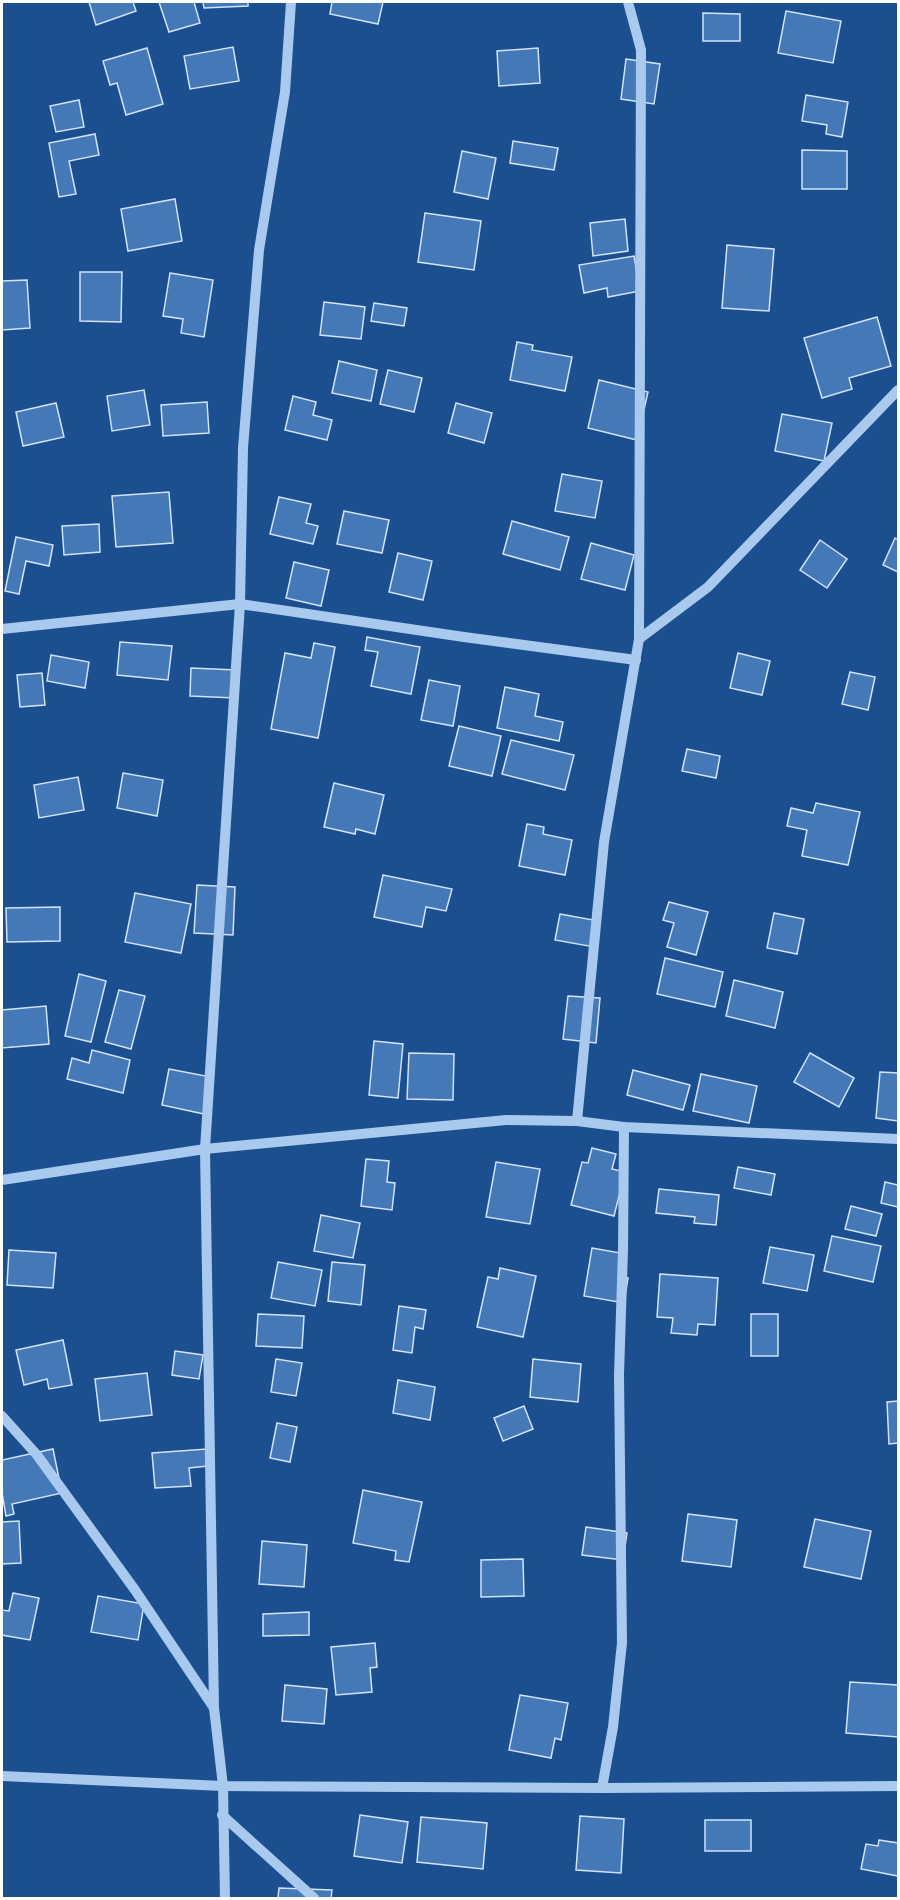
<svg xmlns="http://www.w3.org/2000/svg" width="900" height="1900" font-family="'Archivo Narrow',sans-serif">
  <style>
    .building { fill: #4478b7; stroke: #cfe3fa; stroke-width: 1.5 }
    .lines { fill: none; stroke-linecap: round; stroke-linejoin: round }
    .minor { stroke: #a9c9ee; stroke-width: 10 }
  </style>
  <rect width="100%" height="100%" fill="#1b4f8f"/>
  <g class="building">
    <polygon points="89,2 133,2 136,11 96,25"/>
    <polygon points="159,2 194,2 200,23 169,32"/>
    <polygon points="203,2 248,2 248,6 204,8"/>
    <polygon points="332,2 383,2 378,24 330,14"/>
    <polygon points="786,11 841,21 833,63 778,53"/>
    <polygon points="703,13 740,14 740,41 703,41"/>
    <polygon points="233,47 239,81 190,89 184,56"/>
    <polygon points="147,48 163,104 126,115 117,83 110,85 103,61"/>
    <polygon points="538,48 540,83 499,86 497,51"/>
    <polygon points="626,59 660,64 654,104 621,99"/>
    <polygon points="806,95 848,102 842,137 826,134 827,125 802,121"/>
    <polygon points="79,100 84,127 56,132 50,106"/>
    <polygon points="95,134 99,155 69,161 76,194 59,197 49,143"/>
    <polygon points="513,141 558,148 554,170 510,163"/>
    <polygon points="802,150 847,151 847,189 802,189"/>
    <polygon points="462,151 496,158 488,199 454,192"/>
    <polygon points="175,199 182,241 128,251 121,209"/>
    <polygon points="425,213 481,221 474,270 418,262"/>
    <polygon points="625,219 628,251 593,256 590,223"/>
    <polygon points="727,245 774,249 769,311 722,308"/>
    <polygon points="634,256 640,291 608,297 607,288 584,293 579,265"/>
    <polygon points="80,272 122,272 121,322 80,321"/>
    <polygon points="170,273 213,280 204,337 181,333 183,319 163,316"/>
    <polygon points="27,280 30,328 2,330 2,281"/>
    <polygon points="324,302 365,307 361,339 320,335"/>
    <polygon points="374,303 407,308 404,326 371,321"/>
    <polygon points="877,317 891,366 849,378 852,389 822,398 804,338"/>
    <polygon points="517,342 533,345 532,350 572,357 565,391 510,380"/>
    <polygon points="339,361 377,370 371,401 332,393"/>
    <polygon points="388,370 422,378 414,412 380,404"/>
    <polygon points="599,380 648,392 637,440 588,428"/>
    <polygon points="144,390 150,425 112,431 107,396"/>
    <polygon points="293,396 316,402 313,415 332,420 327,440 285,430"/>
    <polygon points="207,402 209,433 163,436 161,405"/>
    <polygon points="56,403 64,437 23,446 16,412"/>
    <polygon points="456,403 492,413 484,443 448,433"/>
    <polygon points="782,414 832,423 824,461 775,451"/>
    <polygon points="562,474 602,481 595,518 555,511"/>
    <polygon points="169,492 173,543 116,547 112,496"/>
    <polygon points="279,497 311,504 306,523 318,526 313,544 270,534"/>
    <polygon points="344,511 389,520 382,553 337,544"/>
    <polygon points="512,521 569,537 560,570 503,554"/>
    <polygon points="99,524 100,552 64,555 62,526"/>
    <polygon points="16,537 53,545 49,566 26,561 19,594 5,591"/>
    <polygon points="895,538 898,540 898,572 883,565"/>
    <polygon points="820,540 847,559 827,588 800,570"/>
    <polygon points="591,543 634,555 625,590 581,579"/>
    <polygon points="398,553 432,561 423,600 389,592"/>
    <polygon points="294,562 329,570 321,606 286,598"/>
    <polygon points="367,637 420,647 411,694 371,686 378,652 365,650"/>
    <polygon points="120,642 172,646 168,680 117,675"/>
    <polygon points="314,643 335,647 318,738 271,729 285,653 311,658"/>
    <polygon points="738,653 770,661 762,695 730,688"/>
    <polygon points="51,655 89,662 85,688 47,681"/>
    <polygon points="191,668 236,670 235,698 190,696"/>
    <polygon points="850,672 875,677 868,710 842,704"/>
    <polygon points="42,673 45,705 20,707 17,675"/>
    <polygon points="429,680 460,686 453,726 421,720"/>
    <polygon points="505,687 539,694 535,716 563,722 559,741 497,728"/>
    <polygon points="459,726 501,736 492,776 449,766"/>
    <polygon points="511,740 574,755 565,790 502,774"/>
    <polygon points="687,749 720,756 716,778 682,771"/>
    <polygon points="123,773 163,780 157,816 117,808"/>
    <polygon points="78,777 84,810 39,818 34,785"/>
    <polygon points="334,783 384,795 375,834 356,829 355,834 324,827"/>
    <polygon points="816,803 860,812 848,865 802,856 807,830 787,826 791,808 813,813"/>
    <polygon points="527,824 544,827 543,834 572,840 565,875 519,866"/>
    <polygon points="383,875 452,889 446,911 426,907 422,927 374,917"/>
    <polygon points="197,885 235,887 233,935 194,933"/>
    <polygon points="135,893 191,904 181,953 125,942"/>
    <polygon points="669,902 708,912 696,955 667,947 674,923 663,920"/>
    <polygon points="60,907 60,941 7,942 6,908"/>
    <polygon points="774,913 804,919 797,954 767,948"/>
    <polygon points="560,914 599,921 594,947 555,940"/>
    <polygon points="665,958 723,972 715,1007 657,994"/>
    <polygon points="79,974 106,981 91,1042 65,1036"/>
    <polygon points="734,980 783,992 775,1028 726,1016"/>
    <polygon points="119,990 145,996 131,1049 105,1042"/>
    <polygon points="568,996 600,998 596,1043 563,1039"/>
    <polygon points="46,1006 49,1044 2,1048 2,1010"/>
    <polygon points="374,1041 403,1044 398,1098 369,1095"/>
    <polygon points="92,1050 130,1060 123,1093 67,1079 72,1058 89,1063"/>
    <polygon points="409,1053 454,1054 453,1100 407,1099"/>
    <polygon points="810,1053 854,1078 839,1107 794,1082"/>
    <polygon points="169,1069 211,1077 204,1114 162,1105"/>
    <polygon points="633,1070 690,1085 683,1110 627,1095"/>
    <polygon points="880,1072 898,1073 898,1121 876,1118"/>
    <polygon points="701,1074 757,1086 749,1123 693,1111"/>
    <polygon points="592,1148 616,1154 612,1169 625,1172 614,1216 571,1205 582,1162 588,1163"/>
    <polygon points="366,1159 389,1161 387,1182 395,1183 392,1210 361,1206"/>
    <polygon points="496,1162 540,1169 530,1224 486,1217"/>
    <polygon points="738,1167 775,1174 771,1195 734,1188"/>
    <polygon points="885,1182 898,1185 898,1207 881,1203"/>
    <polygon points="659,1189 719,1195 716,1225 694,1223 695,1217 656,1213"/>
    <polygon points="851,1206 882,1214 876,1236 845,1229"/>
    <polygon points="321,1215 360,1223 353,1258 314,1251"/>
    <polygon points="832,1236 881,1246 873,1282 824,1271"/>
    <polygon points="770,1247 814,1255 807,1291 763,1283"/>
    <polygon points="592,1248 626,1254 621,1277 628,1278 624,1303 584,1296"/>
    <polygon points="9,1250 56,1253 53,1288 7,1285"/>
    <polygon points="278,1262 322,1270 315,1306 271,1298"/>
    <polygon points="332,1262 365,1265 361,1305 328,1301"/>
    <polygon points="500,1268 536,1276 523,1337 477,1327 488,1277 498,1279"/>
    <polygon points="660,1274 718,1278 715,1325 698,1324 697,1335 671,1333 673,1318 657,1317"/>
    <polygon points="399,1306 426,1310 423,1329 415,1327 412,1353 393,1350"/>
    <polygon points="258,1314 304,1316 302,1348 256,1346"/>
    <rect x="751" y="1314" width="27" height="42"/>
    <polygon points="63,1340 72,1385 49,1389 47,1379 24,1385 16,1350"/>
    <polygon points="175,1351 203,1355 199,1379 172,1375"/>
    <polygon points="276,1359 302,1363 296,1396 271,1392"/>
    <polygon points="533,1359 581,1364 578,1402 530,1397"/>
    <polygon points="147,1373 152,1415 100,1421 95,1379"/>
    <polygon points="398,1380 435,1387 430,1420 393,1413"/>
    <polygon points="898,1401 898,1443 889,1444 887,1402"/>
    <polygon points="524,1406 533,1429 503,1441 494,1418"/>
    <polygon points="277,1423 297,1427 290,1462 270,1458"/>
    <polygon points="53,1449 62,1493 12,1504 14,1514 6,1516 2,1493 2,1460"/>
    <polygon points="207,1449 208,1466 189,1468 191,1486 155,1488 152,1453"/>
    <polygon points="363,1490 422,1502 409,1562 395,1560 396,1551 353,1543"/>
    <polygon points="688,1514 737,1520 731,1567 682,1561"/>
    <polygon points="815,1519 871,1531 861,1579 804,1567"/>
    <polygon points="19,1521 21,1563 2,1564 2,1522"/>
    <polygon points="586,1527 627,1533 623,1560 582,1555"/>
    <polygon points="262,1541 307,1545 304,1587 259,1584"/>
    <polygon points="523,1559 524,1596 481,1597 481,1560"/>
    <polygon points="13,1593 39,1598 30,1640 2,1635 2,1610 9,1611"/>
    <polygon points="98,1596 144,1604 138,1640 91,1632"/>
    <polygon points="309,1612 309,1635 263,1636 263,1614"/>
    <polygon points="375,1643 377,1667 370,1668 372,1692 336,1695 331,1647"/>
    <polygon points="850,1682 898,1685 898,1737 846,1733"/>
    <polygon points="285,1685 327,1689 324,1724 282,1721"/>
    <polygon points="520,1695 568,1703 561,1740 555,1738 551,1758 509,1750"/>
    <polygon points="360,1815 408,1822 402,1863 354,1856"/>
    <polygon points="580,1816 624,1819 621,1873 576,1870"/>
    <polygon points="421,1817 487,1823 483,1869 417,1862"/>
    <rect x="705" y="1820" width="46" height="31"/>
    <polygon points="879,1840 898,1843 898,1876 861,1869 866,1844 878,1846"/>
    <polygon points="279,1888 332,1890 331,1898 278,1898"/>
  </g>
  <g class="lines">
    <g class="minor">
      <polyline points="2,629 240,604 464,637 636,660"/>
      <polyline points="639,639 708,587 898,390"/>
      <polyline points="577,1121 604,842 639,639 641,50 628,2"/>
      <polyline points="2,1180 205,1149 506,1120 577,1121 624,1127 898,1139"/>
      <polyline points="2,1416 37,1455 135,1590 214,1708 223,1786 225,1898"/>
      <polyline points="214,1708 205,1149 240,604 243,448 259,250 285,92 291,2"/>
      <polyline points="2,1776 223,1786 602,1788 898,1786"/>
      <polyline points="602,1788 613,1727 622,1643 619,1375 623,1250 624,1127"/>
      <polyline points="222,1815 314,1898"/>
    </g>
  </g>
  <rect width="900" height="1900" fill="none" stroke="#ffffff" stroke-width="6"/>
</svg>
